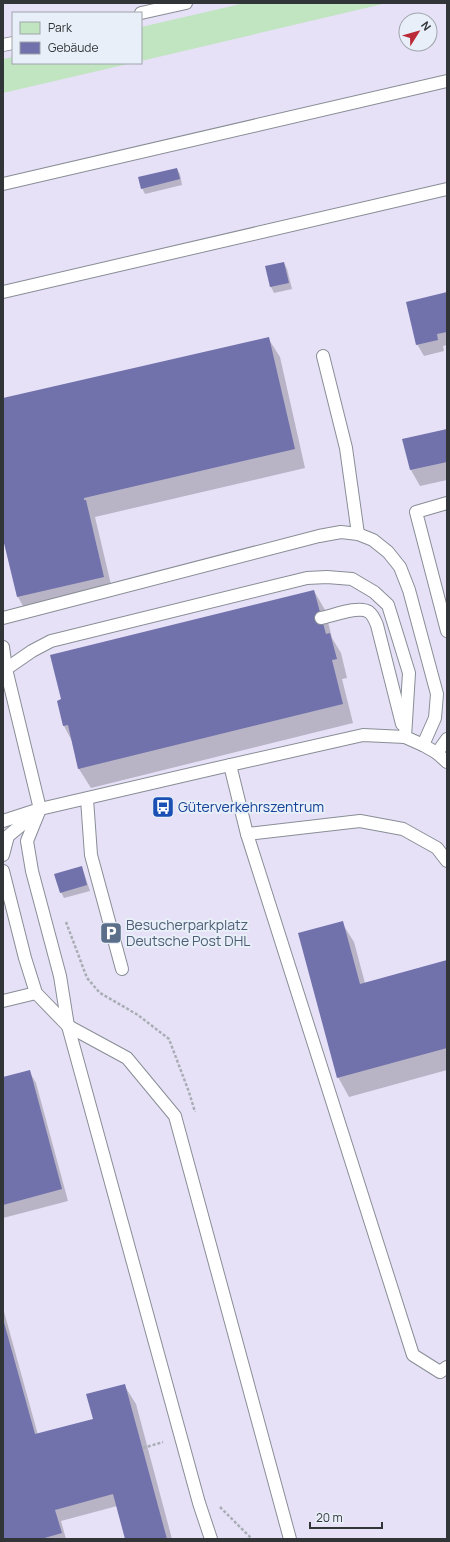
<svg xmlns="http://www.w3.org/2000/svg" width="450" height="1542" font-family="Manrope,sans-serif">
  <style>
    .industrial { fill: #e6e1f7; fill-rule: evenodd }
    .green { fill: #c1e4c1 }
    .shadow { fill: #0003 }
    .building { fill: #7171ab }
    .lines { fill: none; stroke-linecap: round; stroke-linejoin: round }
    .lane-casing { stroke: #888e96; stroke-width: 14 }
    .path { stroke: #a9aeb5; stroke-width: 2.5; stroke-dasharray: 3 2; stroke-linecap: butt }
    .lane { stroke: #fff; stroke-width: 12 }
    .labels { text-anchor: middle; stroke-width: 4; stroke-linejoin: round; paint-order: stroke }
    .transit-label { font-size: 14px; fill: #164399; stroke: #e8eff8; text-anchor: start }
    .service-label { font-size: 14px; fill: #4e5e75; stroke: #e8eff8; text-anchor: start }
  </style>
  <rect width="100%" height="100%" fill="#e8eff8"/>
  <path class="industrial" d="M3,3h444v1536h-444zM13,13h128v50h-128zM406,20h24v24h-24z"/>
  <g class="green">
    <polygon points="245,3 387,3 141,61 141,27"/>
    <polygon points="13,57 13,63 132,63 3,93 3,59"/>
  </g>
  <g class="shadow">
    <polygon points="177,169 180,174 182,185 145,194 142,188"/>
    <polygon points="284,263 287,269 292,289 274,293 271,287 266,267"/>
    <polygon points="447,293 447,345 443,346 444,351 424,356 417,344"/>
    <polygon points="268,338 280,357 305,468 95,517 113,593 27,613 18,597 3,535 3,399"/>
    <polygon points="447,430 447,480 420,486 411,470 404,440"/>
    <polygon points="314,591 325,610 332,638 341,653 347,678 342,679 353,723 91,788 79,769 72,741 64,726 58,701"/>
    <polygon points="81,867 84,873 90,891 64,898 61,892"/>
    <polygon points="342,923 354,942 365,983 447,961 447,1070 349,1097 338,1077"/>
    <polygon points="29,1071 36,1083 68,1201 3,1218 3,1079"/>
    <polygon points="3,1308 38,1435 95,1424 124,1385 136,1404 172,1539 126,1539 117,1506 61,1521 66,1539 3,1539"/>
  </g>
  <g class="building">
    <polygon points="177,168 180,179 141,189 138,177"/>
    <polygon points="284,262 289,283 270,287 265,266"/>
    <polygon points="447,292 447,332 437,334 438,340 416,345 406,302"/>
    <polygon points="269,337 295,449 84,498 84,500 86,500 104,577 17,597 3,539 3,398"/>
    <polygon points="447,429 447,462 410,470 402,439"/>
    <polygon points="314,590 326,634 330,633 337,659 332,660 343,704 78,769 68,725 63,726 57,701 61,699 50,655"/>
    <polygon points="82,866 87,885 60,893 54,874"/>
    <polygon points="343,921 360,984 447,960 447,1048 337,1078 298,933"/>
    <polygon points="30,1070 62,1189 3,1205 3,1077"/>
    <polygon points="3,1319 35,1434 93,1419 86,1394 125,1384 167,1539 125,1539 113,1494 55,1510 62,1533 41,1539 3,1539"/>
  </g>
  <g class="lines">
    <g class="lane-casing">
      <g id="lane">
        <polyline points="141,13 186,3"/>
        <polyline points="3,45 13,43"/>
        <polyline points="3,184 447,81"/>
        <polyline points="3,292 447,189"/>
        <polyline points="323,356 346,448 358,534"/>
        <polyline points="447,503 416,512 447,631"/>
        <polyline points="3,618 319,536 341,532 358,534 373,540 388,552 400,567 409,590 437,694 435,718 423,745"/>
        <path d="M321,618c11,-2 38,-13 48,-6 4,3 6,8 8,13l25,99"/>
        <polyline points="3,647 6,669 40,809 27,841 32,871 60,976 68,1026 199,1503 211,1539"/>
        <polyline points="6,669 32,651 51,641 307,578 327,577 352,579 374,592 388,605 409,673 405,737"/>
        <polyline points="437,753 447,739"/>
        <polyline points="230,765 247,834 413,1355 440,1372 447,1367"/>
        <polyline points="87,799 91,855 122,969"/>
        <polyline points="3,821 40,809 230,765 363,735 405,737 423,745 437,753 447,762"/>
        <polyline points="247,834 360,821 403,829 437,848 447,861"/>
        <polyline points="3,855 8,836 36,813"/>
        <polyline points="3,871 25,958 36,993 68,1026 127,1058 175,1116 290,1539"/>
        <polyline points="3,1001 36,993"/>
      </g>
    </g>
    <g class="path">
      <polyline points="66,922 87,978 100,993 138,1015 169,1039 189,1092 195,1112"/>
      <polyline points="143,1448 163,1442"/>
      <polyline points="220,1507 252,1539"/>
    </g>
    <use href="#lane" class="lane"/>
  </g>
  <defs>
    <g id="bus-square" transform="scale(1.15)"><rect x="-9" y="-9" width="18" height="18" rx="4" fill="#1a4fb4" stroke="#e8eff8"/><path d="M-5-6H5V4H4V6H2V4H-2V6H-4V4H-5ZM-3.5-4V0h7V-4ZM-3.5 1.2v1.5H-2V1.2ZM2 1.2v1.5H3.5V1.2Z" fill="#fff"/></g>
    <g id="parking-square" transform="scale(1.15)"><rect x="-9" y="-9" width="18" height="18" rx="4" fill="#5c6f8a" stroke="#e8eff8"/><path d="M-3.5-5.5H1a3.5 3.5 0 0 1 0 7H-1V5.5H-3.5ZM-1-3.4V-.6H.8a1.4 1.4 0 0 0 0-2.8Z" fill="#fff"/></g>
  </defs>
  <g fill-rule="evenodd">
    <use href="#bus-square" x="163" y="807"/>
    <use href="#parking-square" x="111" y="933"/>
  </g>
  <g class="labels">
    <g class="transit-label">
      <text x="178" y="812">Güterverkehrszentrum</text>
    </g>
    <g class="service-label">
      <text x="126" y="930">Besucherparkplatz<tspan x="126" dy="16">Deutsche Post DHL</tspan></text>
    </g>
  </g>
  <rect width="450" height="1542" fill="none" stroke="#323538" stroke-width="8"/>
  <rect x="12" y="12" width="130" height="52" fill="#e8eff8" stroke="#9fa5ab"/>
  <rect x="20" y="22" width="20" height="12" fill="#c1e4c1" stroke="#9fa5ab"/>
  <text x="48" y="32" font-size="12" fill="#323538">Park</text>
  <rect x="20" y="42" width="20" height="12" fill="#7171ab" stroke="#9fa5ab"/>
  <text x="48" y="52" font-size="12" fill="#323538">Gebäude</text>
  <g transform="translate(418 32) rotate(53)"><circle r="19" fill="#e8eff8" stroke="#9fa5ab"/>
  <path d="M0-3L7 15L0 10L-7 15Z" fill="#bb2b37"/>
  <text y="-6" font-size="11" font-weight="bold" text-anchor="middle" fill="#323538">N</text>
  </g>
  <path d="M310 1522v6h72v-6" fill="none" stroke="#323538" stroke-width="2"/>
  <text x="316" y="1522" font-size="12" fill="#323538" stroke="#e8eff8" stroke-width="3" paint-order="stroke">20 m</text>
</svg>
